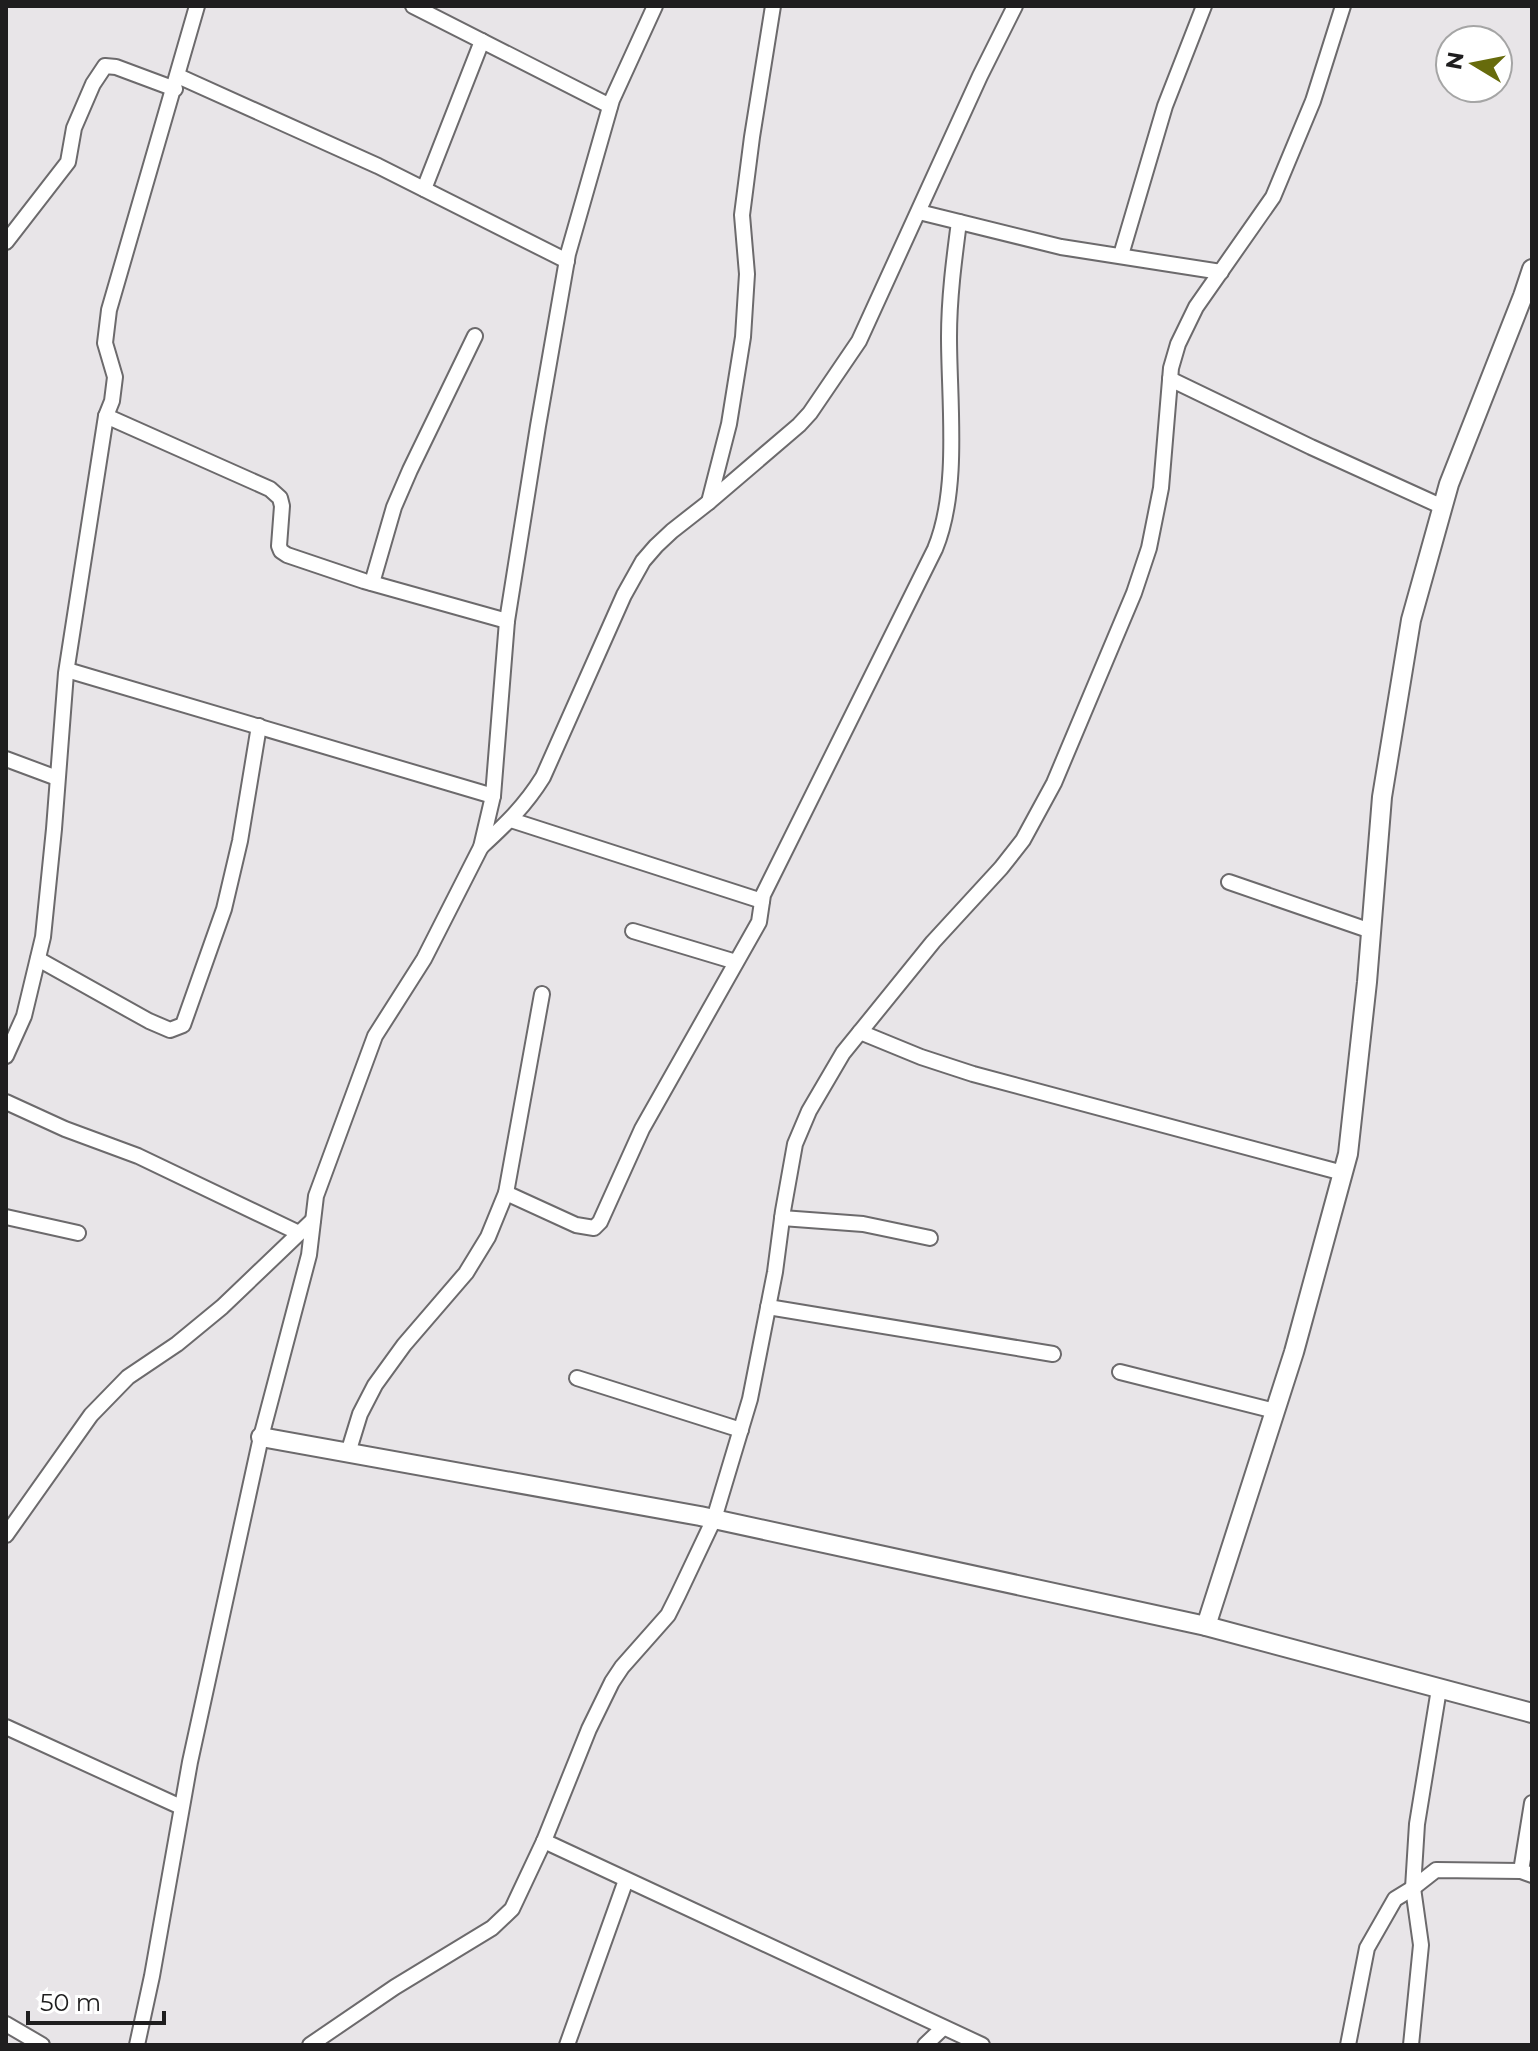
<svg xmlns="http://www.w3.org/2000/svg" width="1538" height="2051" font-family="Montserrat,sans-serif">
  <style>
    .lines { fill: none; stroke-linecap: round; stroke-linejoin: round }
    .minor-casing { stroke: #6c6a6c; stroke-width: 18 }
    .tertiary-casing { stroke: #6c6a6c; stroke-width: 22 }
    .minor { stroke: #fff; stroke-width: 14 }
    .tertiary { stroke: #fff; stroke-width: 18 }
  </style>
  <rect width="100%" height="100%" fill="#e8e5e8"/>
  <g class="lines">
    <g class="minor-casing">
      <g id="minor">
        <polyline points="413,6 610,106"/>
        <polyline points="178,76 378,166 567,261"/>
        <polyline points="424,189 482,41"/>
        <polyline points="919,212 1061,247 1221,272"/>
        <polyline points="6,242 68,162 74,128 93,84 105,66 116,67 175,89"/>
        <polyline points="1121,255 1165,106 1204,6"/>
        <polyline points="1170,379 1311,447 1443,507"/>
        <polyline points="106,416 270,489 280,498 282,506 279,546 281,551 287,555 364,581 507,621"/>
        <polyline points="709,502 729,424 743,337 747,274 742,215 752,137 773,6"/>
        <polyline points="372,583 394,507 410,470 475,336"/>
        <polyline points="67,670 493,796"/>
        <polyline points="6,759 57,778"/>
        <polyline points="511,820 762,901"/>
        <path d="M481,847c25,-23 44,-41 62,-70l81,-182 19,-34 13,-15 16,-15 37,-29 90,-77 11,-12 49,-72 121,-265 35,-70"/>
        <polyline points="1229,882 1371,931"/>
        <polyline points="633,931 736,962"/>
        <polyline points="38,959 149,1021 170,1030 183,1025 224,909 240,841 259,726"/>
        <polyline points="860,1032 921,1057 973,1074 1343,1173"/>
        <polyline points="6,1056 24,1016 43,937 54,829 66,673 106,416 112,401 115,377 105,343 109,310 197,6"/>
        <polyline points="6,1102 65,1129 138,1156 299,1233"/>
        <path d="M506,1193l70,32 18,3 6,-6 42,-93 117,-207 4,-27 172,-346c25,-60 14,-147 14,-212 0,-39 5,-77 10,-115"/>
        <polyline points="6,1217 78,1233"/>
        <polyline points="782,1218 863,1224 930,1238"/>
        <polyline points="768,1307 1053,1354"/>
        <polyline points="1120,1372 1275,1411"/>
        <polyline points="577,1378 741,1430"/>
        <polyline points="348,1453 360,1414 375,1385 404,1345 466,1273 488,1237 506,1193 542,994"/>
        <polyline points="6,1535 91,1415 128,1377 177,1344 222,1307 313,1220"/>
        <polyline points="6,1727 181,1807"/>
        <polyline points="544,1841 982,2045"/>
        <polyline points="1521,1871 1532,1803"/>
        <polyline points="6,2024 42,2045"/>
        <polyline points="137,2045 152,1976 190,1762 261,1437 309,1255 316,1196 375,1036 424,959 481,847 493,796 507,621 538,426 568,254 612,100 655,6"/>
        <polyline points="310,2045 395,1987 492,1928 512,1909 544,1841 589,1729 612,1682 622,1667 668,1615 678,1595 714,1519 750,1399 775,1272 783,1211 795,1144 809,1111 843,1053 933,942 1001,868 1023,840 1054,783 1134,593 1149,548 1161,488 1171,368 1178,344 1196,307 1273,197 1313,101 1343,6"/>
        <polyline points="567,2045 626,1880"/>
        <polyline points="925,2045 943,2028"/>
        <polyline points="1348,2045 1367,1948 1395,1899 1413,1888 1436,1870 1521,1871 1532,1875"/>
        <polyline points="1411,2045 1421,1945 1413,1888 1417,1824 1439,1689"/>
      </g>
    </g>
    <g class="tertiary-casing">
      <g id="tertiary">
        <polyline points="261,1437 700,1516 1206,1626 1532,1713"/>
        <polyline points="1206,1626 1294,1352 1348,1154 1367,982 1382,797 1411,620 1449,484 1523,296 1532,269"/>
      </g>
    </g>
    <use href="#minor" class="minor"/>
    <use href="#tertiary" class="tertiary"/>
  </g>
  <rect width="1538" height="2051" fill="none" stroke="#1f1e1f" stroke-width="16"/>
  <g transform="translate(1474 64) rotate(280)"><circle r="38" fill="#ffffff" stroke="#a5a5a5" stroke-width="2"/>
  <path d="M0-6L14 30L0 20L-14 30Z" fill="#676b0c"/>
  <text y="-12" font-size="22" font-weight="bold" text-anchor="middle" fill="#1f1e1f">N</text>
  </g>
  <path d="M28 2011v12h136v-12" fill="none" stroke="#1f1e1f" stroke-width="4"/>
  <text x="40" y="2011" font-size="24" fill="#1f1e1f" stroke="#ffffff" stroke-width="6" paint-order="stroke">50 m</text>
</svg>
